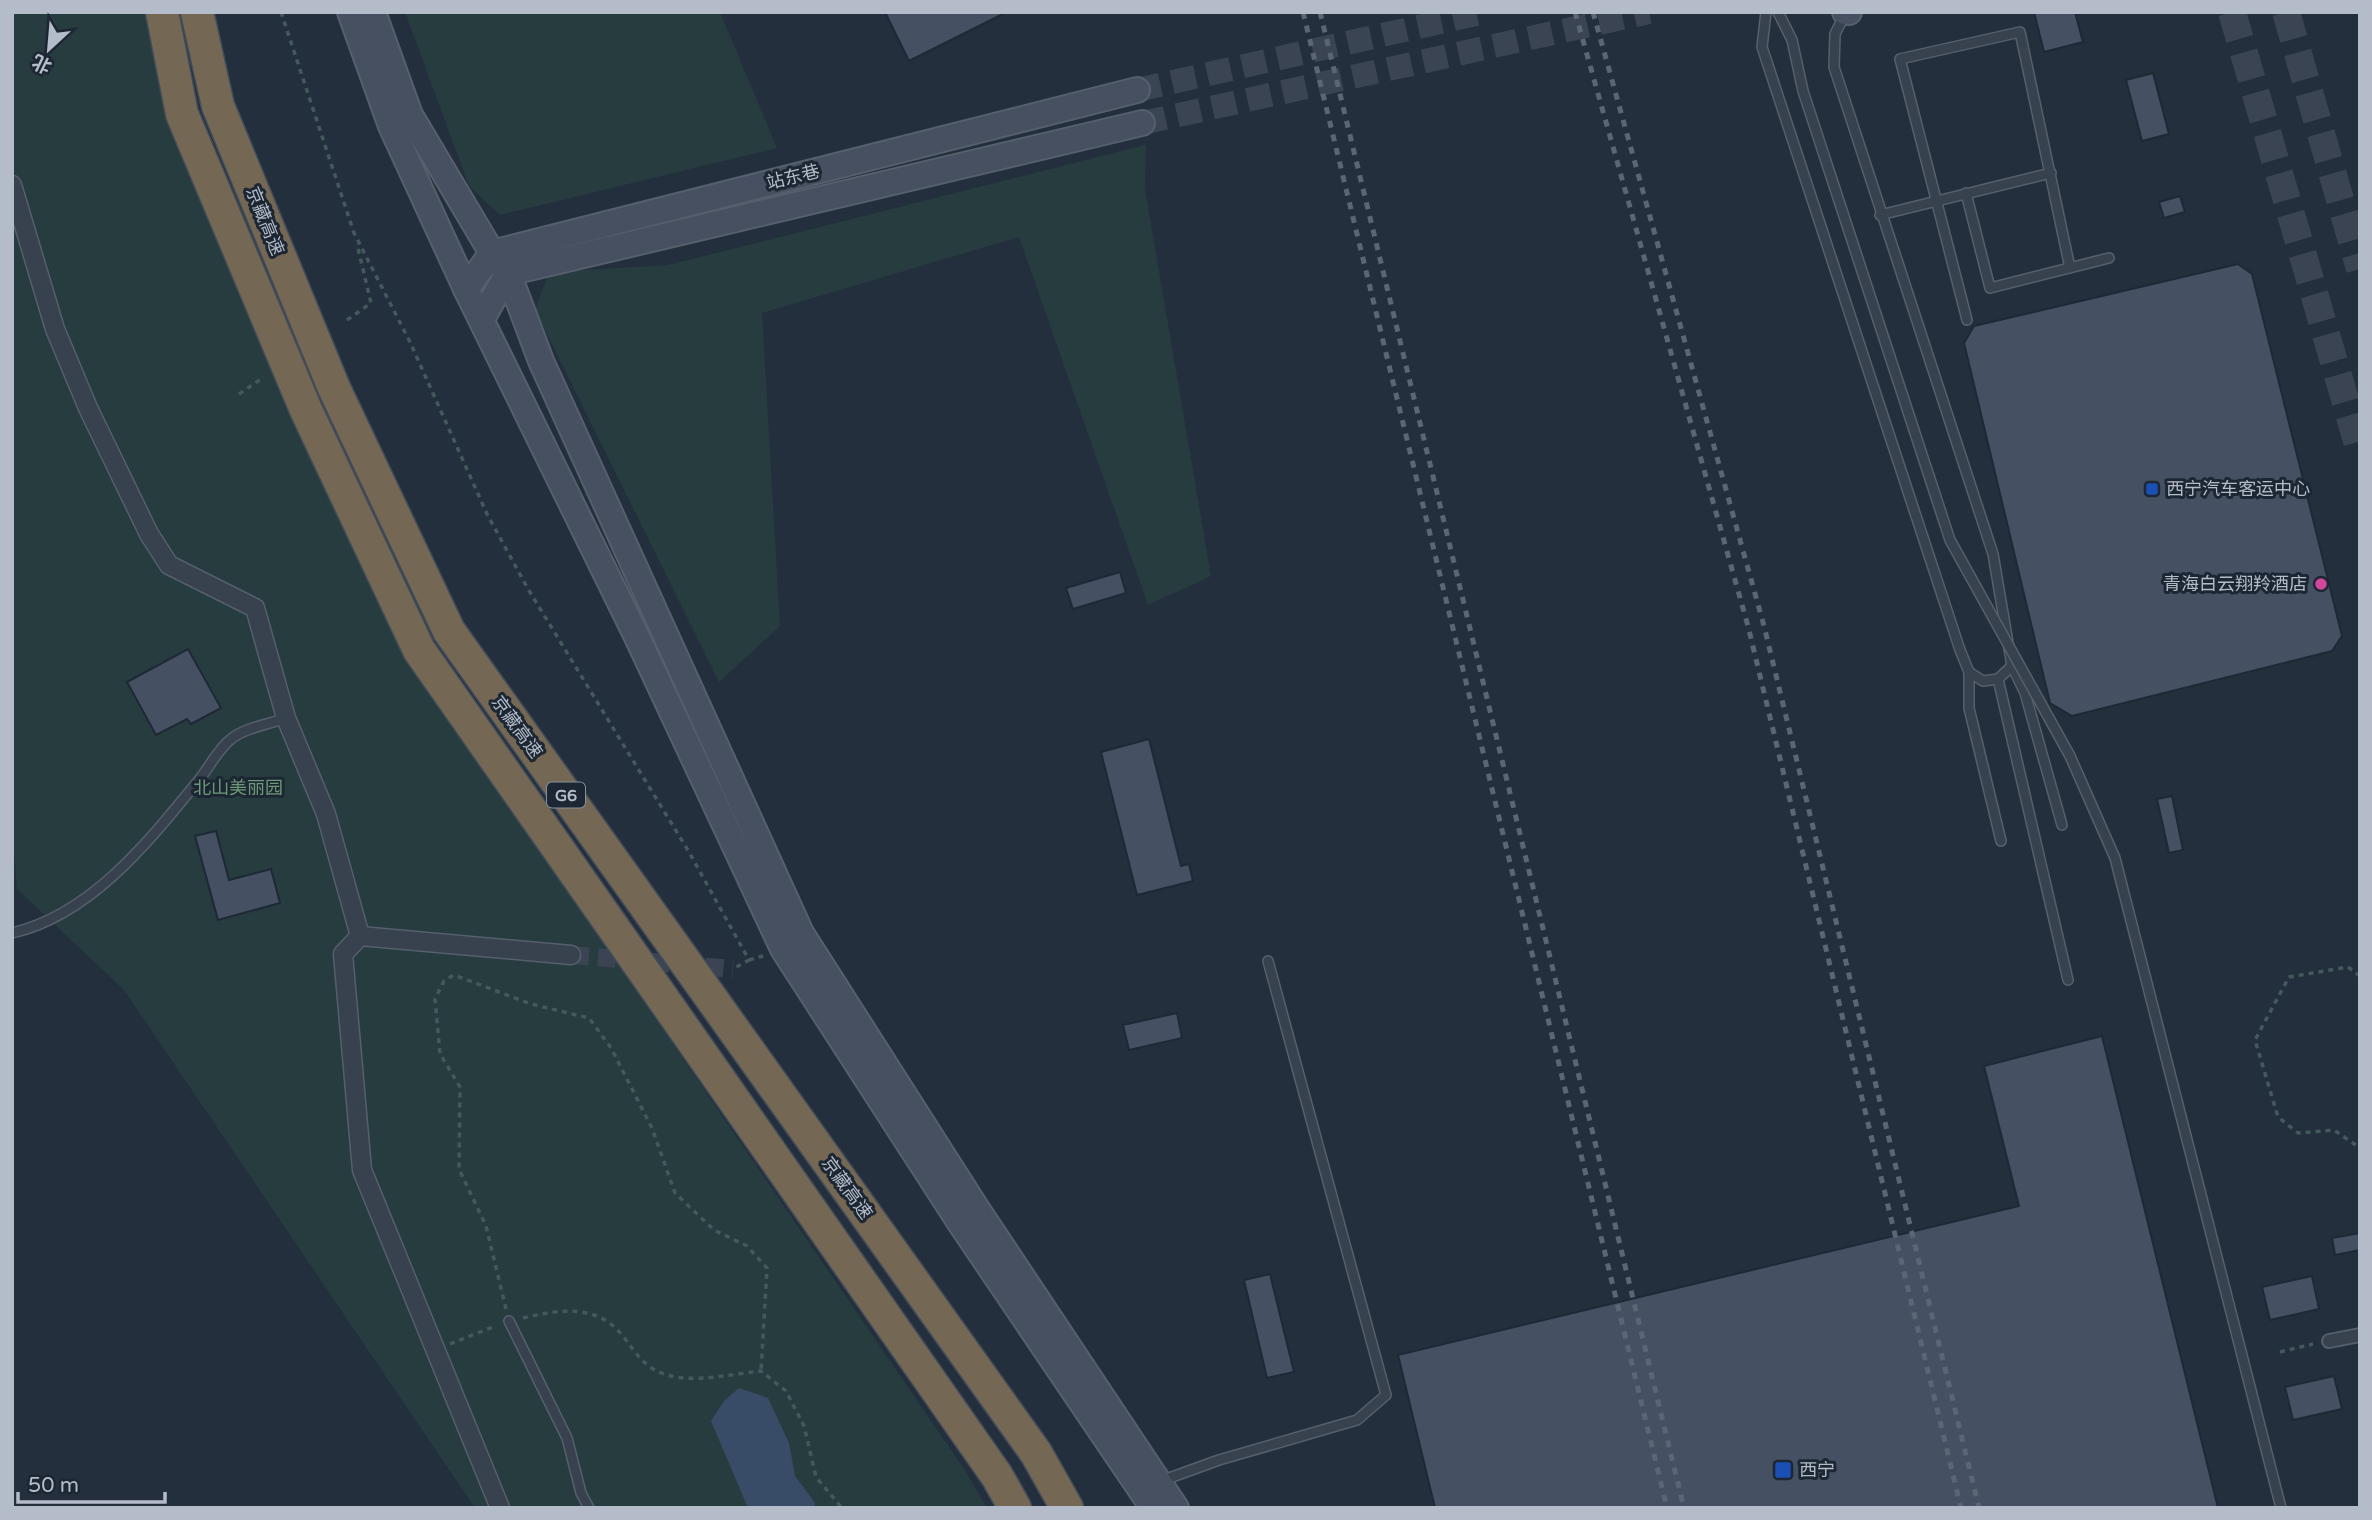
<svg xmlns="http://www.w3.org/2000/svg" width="2372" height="1520" font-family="'Varela Round','Noto Sans SC',sans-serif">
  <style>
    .green { fill: #263c3f }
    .water { fill: #394c67 }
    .building { fill: #455162; stroke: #1f2835; stroke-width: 2 }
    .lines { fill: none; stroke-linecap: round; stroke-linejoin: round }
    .minor-tunnel { stroke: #3a4453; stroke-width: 18; stroke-dasharray: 18 9; stroke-linecap: butt }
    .secondary-tunnel { stroke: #3a4453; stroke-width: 24; stroke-dasharray: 24 12; stroke-linecap: butt }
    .trunk-tunnel { stroke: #3a4453; stroke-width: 28; stroke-dasharray: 28 14; stroke-linecap: butt }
    .service-casing { stroke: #565f6c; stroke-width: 12 }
    .pedestrian-casing { stroke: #565f6c; stroke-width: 16 }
    .minor-casing { stroke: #565f6c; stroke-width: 21 }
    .secondary-casing { stroke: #565f6c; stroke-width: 28 }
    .motorway-casing { stroke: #434c59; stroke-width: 35 }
    .path { stroke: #44595c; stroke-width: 3.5; stroke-dasharray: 5 5; stroke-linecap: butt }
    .service { stroke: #38414e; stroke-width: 9 }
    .pedestrian { stroke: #38414e; stroke-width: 12 }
    .minor { stroke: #38414e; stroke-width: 18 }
    .secondary { stroke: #465061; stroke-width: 24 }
    .motorway { stroke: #746855; stroke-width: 32 }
    .rail { stroke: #5a6575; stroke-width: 5; stroke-dasharray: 7 7; stroke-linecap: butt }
    .service-bridge-casing { stroke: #565f6c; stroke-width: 12; stroke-linecap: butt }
    .service-bridge { stroke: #38414e; stroke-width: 9 }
    .transit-dot { fill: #1a4fb4; stroke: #1d2633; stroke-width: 2.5 }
    .hotel-dot { fill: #d1479c; stroke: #1d2633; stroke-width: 2.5 }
    .labels { text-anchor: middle; stroke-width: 6; stroke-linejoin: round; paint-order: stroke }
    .shield { fill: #1d2633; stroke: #878f9c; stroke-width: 2 }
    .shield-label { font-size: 16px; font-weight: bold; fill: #b4bcc9 }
    .street-label { font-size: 18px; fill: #b4bcc9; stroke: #1d2633 }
    .poi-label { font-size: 18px; fill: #b4bcc9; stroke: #1d2633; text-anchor: start }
    .park-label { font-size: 18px; fill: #6b9a76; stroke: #1d2633 }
  </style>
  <rect width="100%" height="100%" fill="#242f3e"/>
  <g class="green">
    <polygon points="12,12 155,12 186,125 458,718 612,955 964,1469 987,1508 475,1508 124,990 17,889 12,828"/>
    <polygon points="405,12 720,12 777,148 500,215 469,186"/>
    <polygon points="1146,145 1145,189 1211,576 1148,605 1019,237 762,313 780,626 719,682 535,310 549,272 668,265"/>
  </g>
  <polygon class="water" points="739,1388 768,1398 789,1443 795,1476 815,1503 814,1508 748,1508 711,1421 724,1401"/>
  <g class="building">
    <polygon points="885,12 1007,12 909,61"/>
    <polygon points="2034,12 2075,12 2083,42 2044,52"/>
    <polygon points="2153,73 2169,134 2142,141 2126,80"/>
    <polygon points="2180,196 2185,212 2164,218 2159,202"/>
    <polygon points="2238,264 2252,274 2342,636 2332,651 2072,716 2050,703 1964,343 1974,326"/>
    <polygon points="1120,572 1126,593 1073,609 1066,588"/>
    <polygon points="188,649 221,708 191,724 187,719 156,735 127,682"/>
    <polygon points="1149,739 1181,866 1189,864 1193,881 1137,895 1101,752"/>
    <polygon points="2172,796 2183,850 2169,853 2157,799"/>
    <polygon points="216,831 229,880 271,869 280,903 218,920 195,836"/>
    <polygon points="1177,1013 1182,1038 1129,1050 1123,1025"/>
    <polygon points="2102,1036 2218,1508 1435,1508 1398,1355 2019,1206 1984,1066"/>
    <polygon points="2360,1233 2360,1250 2335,1255 2332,1238"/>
    <polygon points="1270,1274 1294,1372 1267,1378 1244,1280"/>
    <polygon points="2312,1276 2319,1309 2270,1320 2262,1287"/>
    <polygon points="2334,1376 2342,1409 2293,1420 2285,1387"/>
  </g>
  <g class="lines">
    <polyline class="minor-tunnel" points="571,955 733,969"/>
    <g class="secondary-tunnel">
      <polyline points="1137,90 1485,12"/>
      <polyline points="1142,123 1649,12"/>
    </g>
    <g class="trunk-tunnel">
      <polyline points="2232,12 2360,451"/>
      <polyline points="2286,12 2360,269"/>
    </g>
    <g class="service-casing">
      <g id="service">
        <polyline points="1766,12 1762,47 1960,650 1969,672 1983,681 1998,679 2012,666 1993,554 1834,67 1835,34 1845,14"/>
        <polyline points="1778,12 1792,40 1803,91"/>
        <polyline points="1966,193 1990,288 2109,258"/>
        <polyline points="1880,215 2051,173"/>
        <polyline points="1967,320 1900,59 2020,32 2070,268"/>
        <polyline points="2012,666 2025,693 2062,825"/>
        <polyline points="1969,672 1969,708 2001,841"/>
        <polyline points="1998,679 2068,980"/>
        <path d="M12,933c79,-18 137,-92 186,-152 11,-13 20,-32 33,-42 13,-11 39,-15 55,-21"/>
        <polyline points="509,1321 567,1438 581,1493 589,1508"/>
        <polyline points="1161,1481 1219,1460 1357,1420 1386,1395 1268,961"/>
      </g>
    </g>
    <g class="pedestrian-casing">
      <polyline id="pedestrian" points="2329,1341 2360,1335"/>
    </g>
    <g class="minor-casing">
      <g id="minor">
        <polyline points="12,185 55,329 88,408 149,534 169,565 255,608 286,718 326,814 360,936 343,954 362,1170 500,1508"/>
        <polyline points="360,936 571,955"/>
      </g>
    </g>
    <g class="secondary-casing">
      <g id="secondary">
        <polyline points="350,12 391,126 466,289 637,637 783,949 960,1223 1153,1508"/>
        <polyline points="373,12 410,115 492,253 508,273 541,361 801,933 977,1209 1176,1508"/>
        <polyline points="1845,12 1849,12"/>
        <polyline points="466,289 492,253 1137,90"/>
        <polyline points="483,317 508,273 1142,123"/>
      </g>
    </g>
    <g class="motorway-casing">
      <g id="motorway">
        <polyline points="162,12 182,114 306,410 419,650 997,1476 1015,1508"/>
        <polyline points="197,12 218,106 334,388 449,631 1036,1453 1067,1508"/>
      </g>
    </g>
    <g class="path">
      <polyline points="281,12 354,233"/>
      <polyline points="353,231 410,342 487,514 528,589 689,852 749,960 733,969"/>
      <polyline points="347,320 371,303 357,244"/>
      <polyline points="239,394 264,377"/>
      <polyline points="749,960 763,956"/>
      <polyline points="2360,976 2348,967 2289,977 2255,1040 2278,1117 2298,1133 2334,1130 2360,1148"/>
      <polyline points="506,1309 486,1226 459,1169 460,1087 440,1054 435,999 444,981 454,975 531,1004 589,1018 611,1048 652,1128 675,1193 714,1230 747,1246 767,1268 761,1371"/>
      <path d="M523,1318c35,-8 73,-15 99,17 14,17 20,31 42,39 28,10 67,0 97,-3l25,20 18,35 12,51 26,31"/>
      <polyline points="450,1344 495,1326"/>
      <polyline points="2280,1352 2313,1344"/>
    </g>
    <use href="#service" class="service"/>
    <use href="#pedestrian" class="pedestrian"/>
    <use href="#minor" class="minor"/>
    <use href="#secondary" class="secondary"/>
    <use href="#motorway" class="motorway"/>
    <g class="rail">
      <polyline points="1303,12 1667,1508"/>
      <polyline points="1320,12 1684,1508"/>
      <polyline points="1575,12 1748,626 1961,1508"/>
      <polyline points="1593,12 1764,626 1979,1508"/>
    </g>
    <g class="service-bridge-casing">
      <polyline id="service-bridge" points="1803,91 1950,540 2070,756 2115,858 2281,1508"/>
    </g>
    <use href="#service-bridge" class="service-bridge"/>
  </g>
  <g class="transit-dot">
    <rect x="2145" y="482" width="14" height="14" rx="3.5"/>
    <rect x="1774" y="1461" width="18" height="18" rx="3.5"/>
  </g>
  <circle class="hotel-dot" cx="2321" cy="584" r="7"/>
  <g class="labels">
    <rect class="shield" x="547" y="782.5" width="38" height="25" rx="5"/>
    <g class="shield-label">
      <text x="566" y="801">G6</text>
    </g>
    <g class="street-label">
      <text transform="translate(793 177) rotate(-14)" y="6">站东巷</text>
      <text transform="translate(265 221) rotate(68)" y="6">京藏高速</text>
      <text transform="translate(517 727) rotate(54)" y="6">京藏高速</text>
      <text transform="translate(847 1188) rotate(54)" y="6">京藏高速</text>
    </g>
    <g class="poi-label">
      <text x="2166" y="495">西宁汽车客运中心</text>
      <text x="2307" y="590" text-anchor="end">青海白云翔羚酒店</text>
      <text x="1799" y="1476">西宁</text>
    </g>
    <g class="park-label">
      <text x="238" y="794">北山美丽园</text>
    </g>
  </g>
  <rect width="2372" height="1520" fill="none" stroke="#b4bcc9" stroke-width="28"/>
  <g transform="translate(49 49) rotate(206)" stroke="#1d2633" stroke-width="5" paint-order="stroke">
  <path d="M0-5L12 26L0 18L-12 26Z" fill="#b4bcc9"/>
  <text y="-10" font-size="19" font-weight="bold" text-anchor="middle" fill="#b4bcc9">北</text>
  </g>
  <path d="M18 1492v10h147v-10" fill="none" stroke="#b4bcc9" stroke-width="3.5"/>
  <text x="28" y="1492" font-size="21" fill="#b4bcc9" stroke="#1d2633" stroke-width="5" paint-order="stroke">50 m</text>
</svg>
